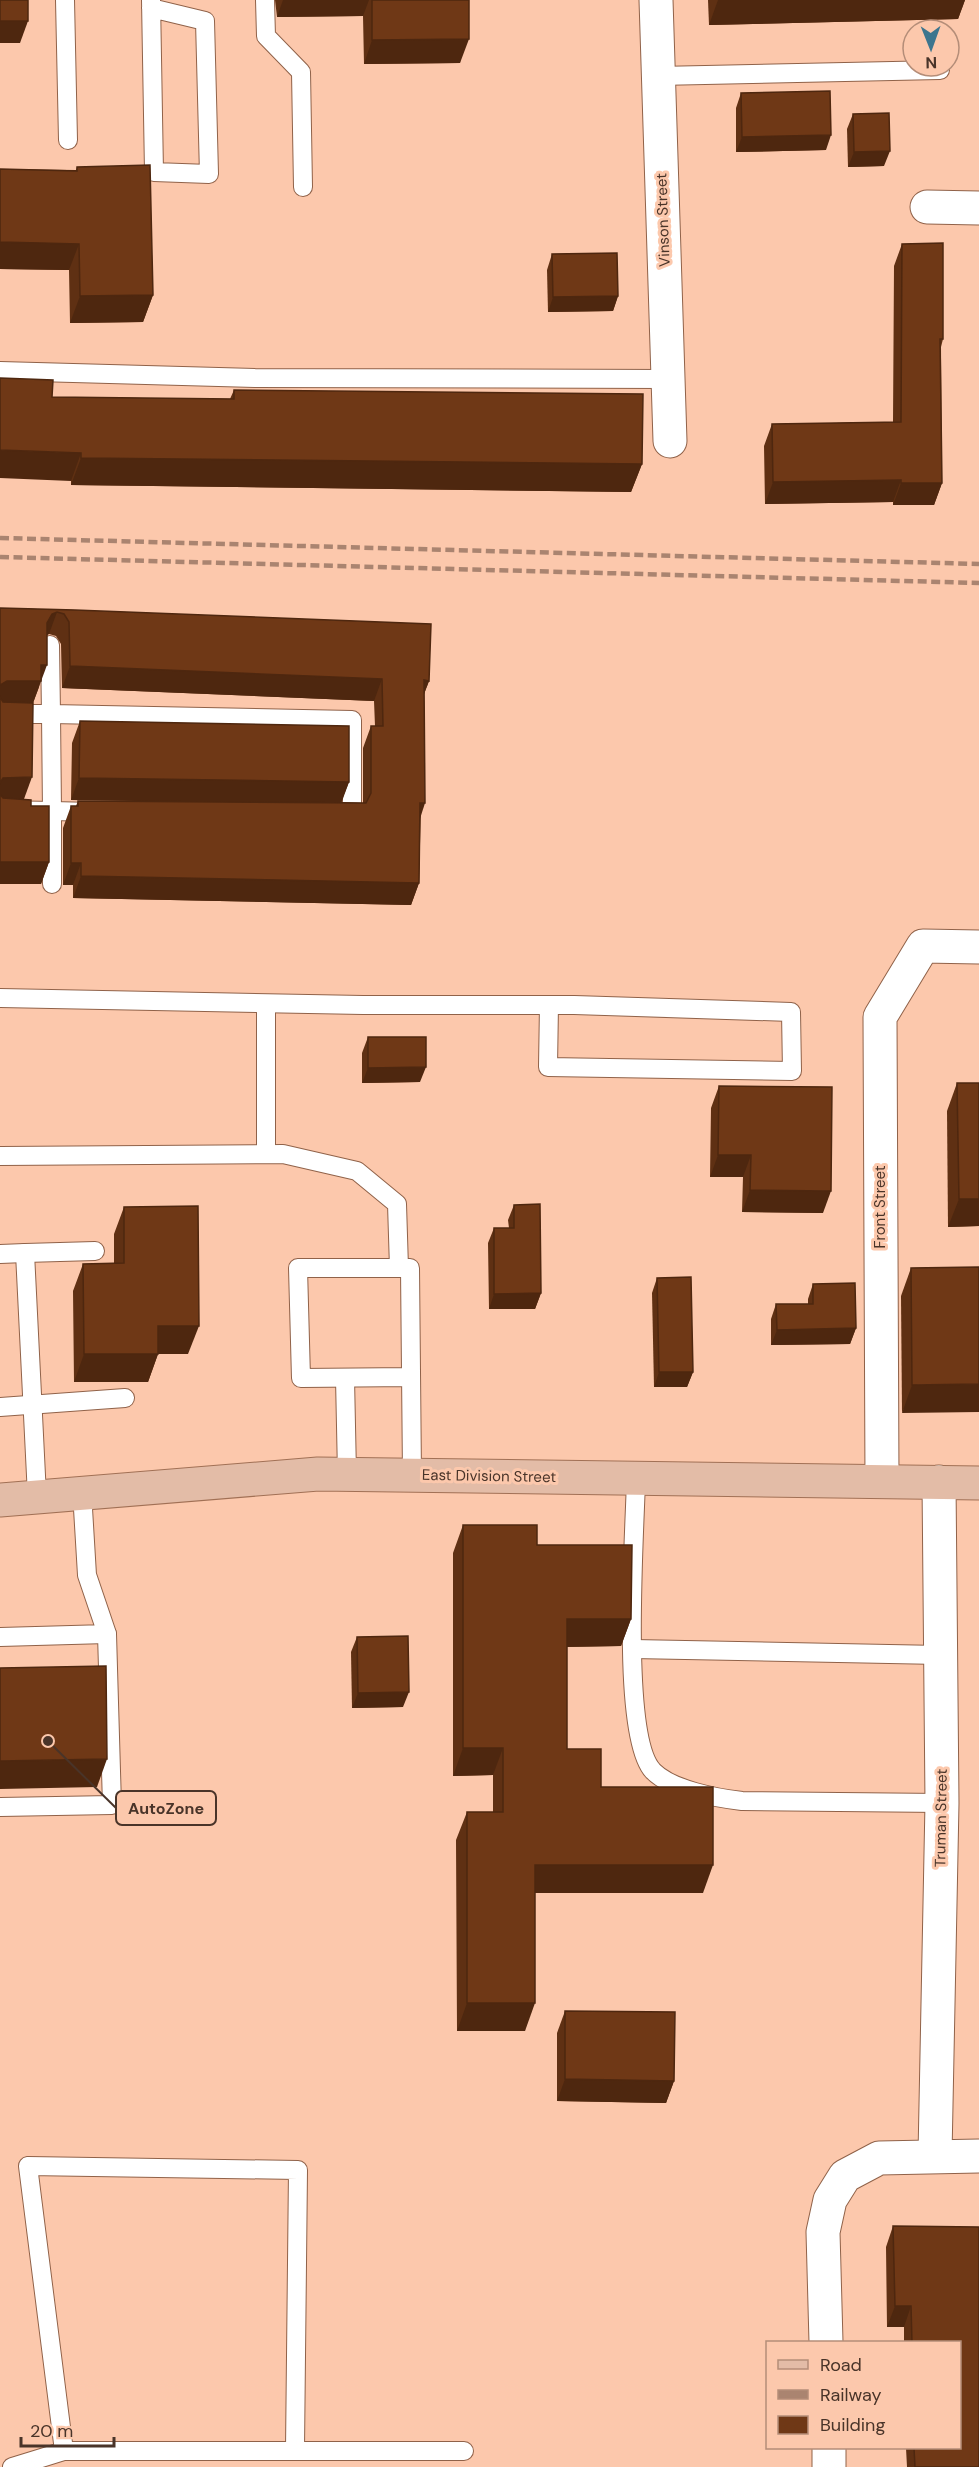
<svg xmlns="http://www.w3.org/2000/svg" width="979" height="2467" font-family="'DM Sans',sans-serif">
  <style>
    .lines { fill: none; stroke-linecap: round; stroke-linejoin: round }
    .lane-casing { stroke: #906249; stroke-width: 20 }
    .street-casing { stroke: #906249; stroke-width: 35 }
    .primary-casing { stroke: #a17055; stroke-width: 35 }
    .lane { stroke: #fff; stroke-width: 18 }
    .street { stroke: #fff; stroke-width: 33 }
    .primary { stroke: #e3bca7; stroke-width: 33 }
    .rail { stroke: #aa8470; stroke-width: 4.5; stroke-dasharray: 9 4.5; stroke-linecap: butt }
    .wall { fill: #5f3013 }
    .shaded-wall { fill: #4e270f }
    .building { fill: #6f3816; stroke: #4e270f; stroke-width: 1.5 }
    .labels { text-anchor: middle; stroke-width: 6; stroke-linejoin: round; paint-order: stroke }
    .street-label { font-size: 15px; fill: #493429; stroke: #fcc8ac }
    .leader { fill: none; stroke: #493429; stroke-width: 2 }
    .callout-dot { fill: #493429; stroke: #fcc8ac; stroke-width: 2 }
    .callout { fill: #fcc8ac; stroke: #493429; stroke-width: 2 }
    .callout-label { font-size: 16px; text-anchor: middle; font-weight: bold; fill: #493429 }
  </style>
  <rect width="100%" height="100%" fill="#fcc8ac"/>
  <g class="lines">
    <g class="lane-casing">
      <g id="lane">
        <polyline points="65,0 68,140"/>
        <polyline points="151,0 154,172 209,174 205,21 151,8"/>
        <polyline points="265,0 266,36 301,72 303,187"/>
        <polyline points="658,76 940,70"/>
        <polyline points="0,371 255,378 668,379"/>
        <polyline points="50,645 51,714 352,720 352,815 343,815"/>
        <polyline points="0,714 51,714 52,811 0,810"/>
        <polyline points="52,884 52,811 94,812"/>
        <polyline points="0,998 363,1005 574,1005 791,1012 792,1071 548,1067 549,1005"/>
        <polyline points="266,1004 266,1154"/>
        <polyline points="0,1156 283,1154 357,1171 397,1204 399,1268"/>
        <polyline points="0,1254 25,1253"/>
        <polyline points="411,1377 301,1378 298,1268 410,1268 412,1475"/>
        <polyline points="345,1378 347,1474"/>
        <polyline points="0,1407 125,1398"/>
        <path d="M636,1478c-1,54 -16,258 17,293 19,19 63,27 89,30l200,2"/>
        <polyline points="37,1496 25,1253 95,1251"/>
        <polyline points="0,1637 107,1634 87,1575 82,1492"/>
        <polyline points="633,1649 940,1655"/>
        <polyline points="0,1807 112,1805 107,1634"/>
        <polyline points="64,2451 28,2166 298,2170 295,2449"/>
        <polyline points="12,2467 64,2451 464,2451"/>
      </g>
    </g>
    <g class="street-casing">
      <g id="street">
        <polyline points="656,0 670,441"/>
        <polyline points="927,207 979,208"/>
        <polyline points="882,1481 880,1017 923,946 979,947"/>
        <polyline points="935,2155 942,1803 939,1482"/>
        <polyline points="826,2342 823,2232 830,2200 845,2176 879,2158 979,2156"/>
        <polyline points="829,2448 829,2467"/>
      </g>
    </g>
    <g class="primary-casing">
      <polyline id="primary" points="0,1500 318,1474 979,1483"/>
    </g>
    <use href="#lane" class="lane"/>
    <use href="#street" class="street"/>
    <use href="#primary" class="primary"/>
    <g class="rail">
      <polyline points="0,538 979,564"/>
      <polyline points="0,557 979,583"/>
    </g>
  </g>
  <g class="wall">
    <polygon points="275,0 469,0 460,63 364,64 363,16 277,17"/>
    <polygon points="708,0 965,0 958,19 709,25"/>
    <polygon points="741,93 826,150 736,152 736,108"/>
    <polygon points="853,114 884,166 848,167 847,129"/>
    <polygon points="77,167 153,295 143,322 70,323 69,270 0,269 0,169 76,170"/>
    <polygon points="902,244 943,339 941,347 942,483 934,505 893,505 893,502 765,504 764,446 772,424 893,422 894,266"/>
    <polygon points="552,254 618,296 613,311 548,312 547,270"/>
    <polygon points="234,390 642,464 631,492 71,485 71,481 52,397 230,399"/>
    <polygon points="0,608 75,610 429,681 424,694 419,883 411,905 73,898 73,885 63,885 63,828 71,806 76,806 78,801 154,801 71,800 72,743 80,721 349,782 341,802 363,803 363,748 371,726 375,726 374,701 62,688 61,644 56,636 49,634 47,635 39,687 33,703 17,703 24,799 31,806 49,862 41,884 0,884"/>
    <polygon points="368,1037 420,1082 362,1083 362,1053"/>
    <polygon points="957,1083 979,1226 948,1227 947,1111"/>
    <polygon points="719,1086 823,1213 742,1212 743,1177 710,1177 711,1108"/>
    <polygon points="514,1205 541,1293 535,1309 489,1309 488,1243 494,1228 509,1228 508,1220"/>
    <polygon points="124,1207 188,1354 158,1354 148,1382 74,1382 73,1291 83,1264 114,1263 114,1234"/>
    <polygon points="979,1267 902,1413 901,1296 911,1268"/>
    <polygon points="657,1278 693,1372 687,1387 654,1387 652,1293"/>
    <polygon points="813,1284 856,1328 850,1344 771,1345 771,1319 776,1304 808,1304 808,1299"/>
    <polygon points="463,1525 537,1545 631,1619 621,1646 567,1647 567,1749 601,1787 703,1893 535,1893 525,2031 457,2031 456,1840 467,1812 493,1812 493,1775 453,1776 453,1553"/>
    <polygon points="357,1637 403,1707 352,1708 351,1652"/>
    <polygon points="565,2011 674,2081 666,2103 557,2101 557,2033"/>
    <polygon points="893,2226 979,2227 979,2467 907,2467 906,2448 960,2448 960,2343 904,2343 904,2327 887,2327 886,2247"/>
  </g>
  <g class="shaded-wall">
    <polygon points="283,0 369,0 363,16 277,17"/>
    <polygon points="718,0 965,0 958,19 709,25"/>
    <polygon points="0,21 28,21 20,43 0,43"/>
    <polygon points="469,39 460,63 364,64 372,40"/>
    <polygon points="831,135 826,150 736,152 742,137"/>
    <polygon points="890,151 884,166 848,167 854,152"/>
    <polygon points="0,242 79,244 69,270 0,269"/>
    <polygon points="153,295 143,322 70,323 80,296"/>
    <polygon points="618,296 613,311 548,312 553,297"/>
    <polygon points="0,450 81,453 71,481 0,478"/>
    <polygon points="81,458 642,464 631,492 71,485"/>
    <polygon points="901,480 893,502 765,504 773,482"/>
    <polygon points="901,483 942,483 934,505 893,505"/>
    <polygon points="57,612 49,634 44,636 47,623 52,614"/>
    <polygon points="41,665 47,665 33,703 0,703 0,685"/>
    <polygon points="70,666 382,679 374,701 62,688"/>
    <polygon points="424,680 429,681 421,702"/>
    <polygon points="32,777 24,799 0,800 0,783 3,778"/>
    <polygon points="79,778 349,782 341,804 71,800"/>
    <polygon points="420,803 425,803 418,825"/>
    <polygon points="0,862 49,862 41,884 0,884"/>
    <polygon points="71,863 81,863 73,885 63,885"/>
    <polygon points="81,876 419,883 411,905 73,898"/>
    <polygon points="426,1067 420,1082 362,1083 368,1068"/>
    <polygon points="718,1155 751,1155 743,1177 710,1177"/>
    <polygon points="750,1190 831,1191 823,1213 742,1212"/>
    <polygon points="959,1199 979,1199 979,1226 948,1227"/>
    <polygon points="541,1293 535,1309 489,1309 494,1294"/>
    <polygon points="158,1326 199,1326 188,1354 148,1354"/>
    <polygon points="856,1328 850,1344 771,1345 777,1330"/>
    <polygon points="84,1354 158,1354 148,1382 74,1382"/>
    <polygon points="659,1372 693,1372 687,1387 654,1387"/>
    <polygon points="979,1384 979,1412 902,1413 912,1385"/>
    <polygon points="567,1619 631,1619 621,1646 557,1647"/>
    <polygon points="409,1692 403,1707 352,1708 358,1693"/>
    <polygon points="463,1748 503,1748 493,1775 453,1776"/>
    <polygon points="107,1759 97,1787 0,1789 0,1761"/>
    <polygon points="535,1865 713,1865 703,1893 525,1893"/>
    <polygon points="467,2003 535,2003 525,2031 457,2031"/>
    <polygon points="565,2079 674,2081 666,2103 557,2101"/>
    <polygon points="895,2306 911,2306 904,2327 887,2327"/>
  </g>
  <g class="building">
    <rect x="0" y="0" width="28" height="21"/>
    <polygon points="372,0 469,0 469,39 372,40"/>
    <polygon points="830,91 831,135 742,137 741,93"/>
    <polygon points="889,113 890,151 854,152 853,114"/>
    <polygon points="150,165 153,295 80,296 79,244 0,242 0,169 77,171 77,167"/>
    <polygon points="943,243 943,339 940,339 942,483 901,483 901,480 773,482 772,424 901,422 902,244"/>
    <polygon points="617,253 618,296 553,297 552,254"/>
    <polygon points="0,378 53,380 52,397 234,399 234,390 643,394 642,464 81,458 81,453 0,450"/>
    <polygon points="0,608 75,610 431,624 429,681 424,680 425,803 420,803 419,883 81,876 81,863 71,863 71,806 78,806 78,801 366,803 371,793 371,726 383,726 382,679 70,666 69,622 64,614 57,612 52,614 47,623 47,665 41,665 41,681 7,681 0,685"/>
    <polygon points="0,697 3,702 33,703 32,777 3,778 0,783"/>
    <polygon points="80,721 349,726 349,782 79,778"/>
    <polygon points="0,794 3,798 31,800 31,806 49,806 49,862 0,862"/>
    <polygon points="368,1037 426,1037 426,1067 368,1068"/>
    <polygon points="957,1083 979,1083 979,1199 959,1199"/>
    <polygon points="719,1086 832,1087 831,1191 750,1190 751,1155 718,1155"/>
    <polygon points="540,1204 541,1293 494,1294 494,1228 514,1228 514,1205"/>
    <polygon points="198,1206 199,1326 158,1326 158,1354 84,1354 83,1264 124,1263 124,1207"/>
    <polygon points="979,1267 979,1384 912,1385 911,1268"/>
    <polygon points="691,1277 693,1372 659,1372 657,1278"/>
    <polygon points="855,1283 856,1328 777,1330 776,1304 813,1304 813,1284"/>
    <polygon points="463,1525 537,1525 537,1545 632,1545 631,1619 567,1619 567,1749 601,1749 601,1787 713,1787 713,1865 535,1865 535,2003 467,2003 467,1812 503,1812 503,1748 463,1748"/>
    <polygon points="408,1636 409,1692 358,1693 357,1637"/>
    <polygon points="106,1666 107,1759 0,1761 0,1668"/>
    <polygon points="565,2011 675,2012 674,2081 565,2079"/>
    <polygon points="893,2226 979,2227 979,2467 915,2467 914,2448 960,2448 960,2343 912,2343 911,2306 895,2306"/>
  </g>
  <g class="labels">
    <g class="street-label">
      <text transform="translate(663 220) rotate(-92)" y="5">Vinson Street</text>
      <text transform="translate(880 1207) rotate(-90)" y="5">Front Street</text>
      <text transform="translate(489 1476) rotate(1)" y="5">East Division Street</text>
      <text transform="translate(941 1818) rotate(-89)" y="5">Truman Street</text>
    </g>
  </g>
  <path class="leader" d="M48 1741L116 1808"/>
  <circle class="callout-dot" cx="48" cy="1741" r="6"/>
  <rect class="callout" x="116" y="1791" width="100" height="34" rx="6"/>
  <g class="callout-label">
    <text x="166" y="1814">AutoZone</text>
  </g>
  <rect x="766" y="2341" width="195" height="108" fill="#fcc8ac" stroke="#b48d78" stroke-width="1.5"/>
  <rect x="778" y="2360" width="30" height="9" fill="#e3bca7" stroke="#b48d78" stroke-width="1.5"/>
  <text x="820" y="2371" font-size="18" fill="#493429">Road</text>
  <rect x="778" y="2390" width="30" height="9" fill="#aa8470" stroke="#b48d78" stroke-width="1.5"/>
  <text x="820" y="2401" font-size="18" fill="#493429">Railway</text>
  <rect x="778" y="2416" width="30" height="18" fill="#6f3816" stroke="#b48d78" stroke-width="1.5"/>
  <text x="820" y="2431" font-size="18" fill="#493429">Building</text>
  <g transform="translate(931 48) rotate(179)"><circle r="28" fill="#fcc8ac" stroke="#b48d78" stroke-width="1.5"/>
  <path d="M0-4.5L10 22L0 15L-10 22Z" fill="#3c758e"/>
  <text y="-9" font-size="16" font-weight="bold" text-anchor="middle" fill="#493429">N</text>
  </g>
  <path d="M21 2437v9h93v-9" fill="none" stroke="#493429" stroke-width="3"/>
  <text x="30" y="2437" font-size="18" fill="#493429" stroke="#fcc8ac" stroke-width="4.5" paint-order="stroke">20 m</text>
</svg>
